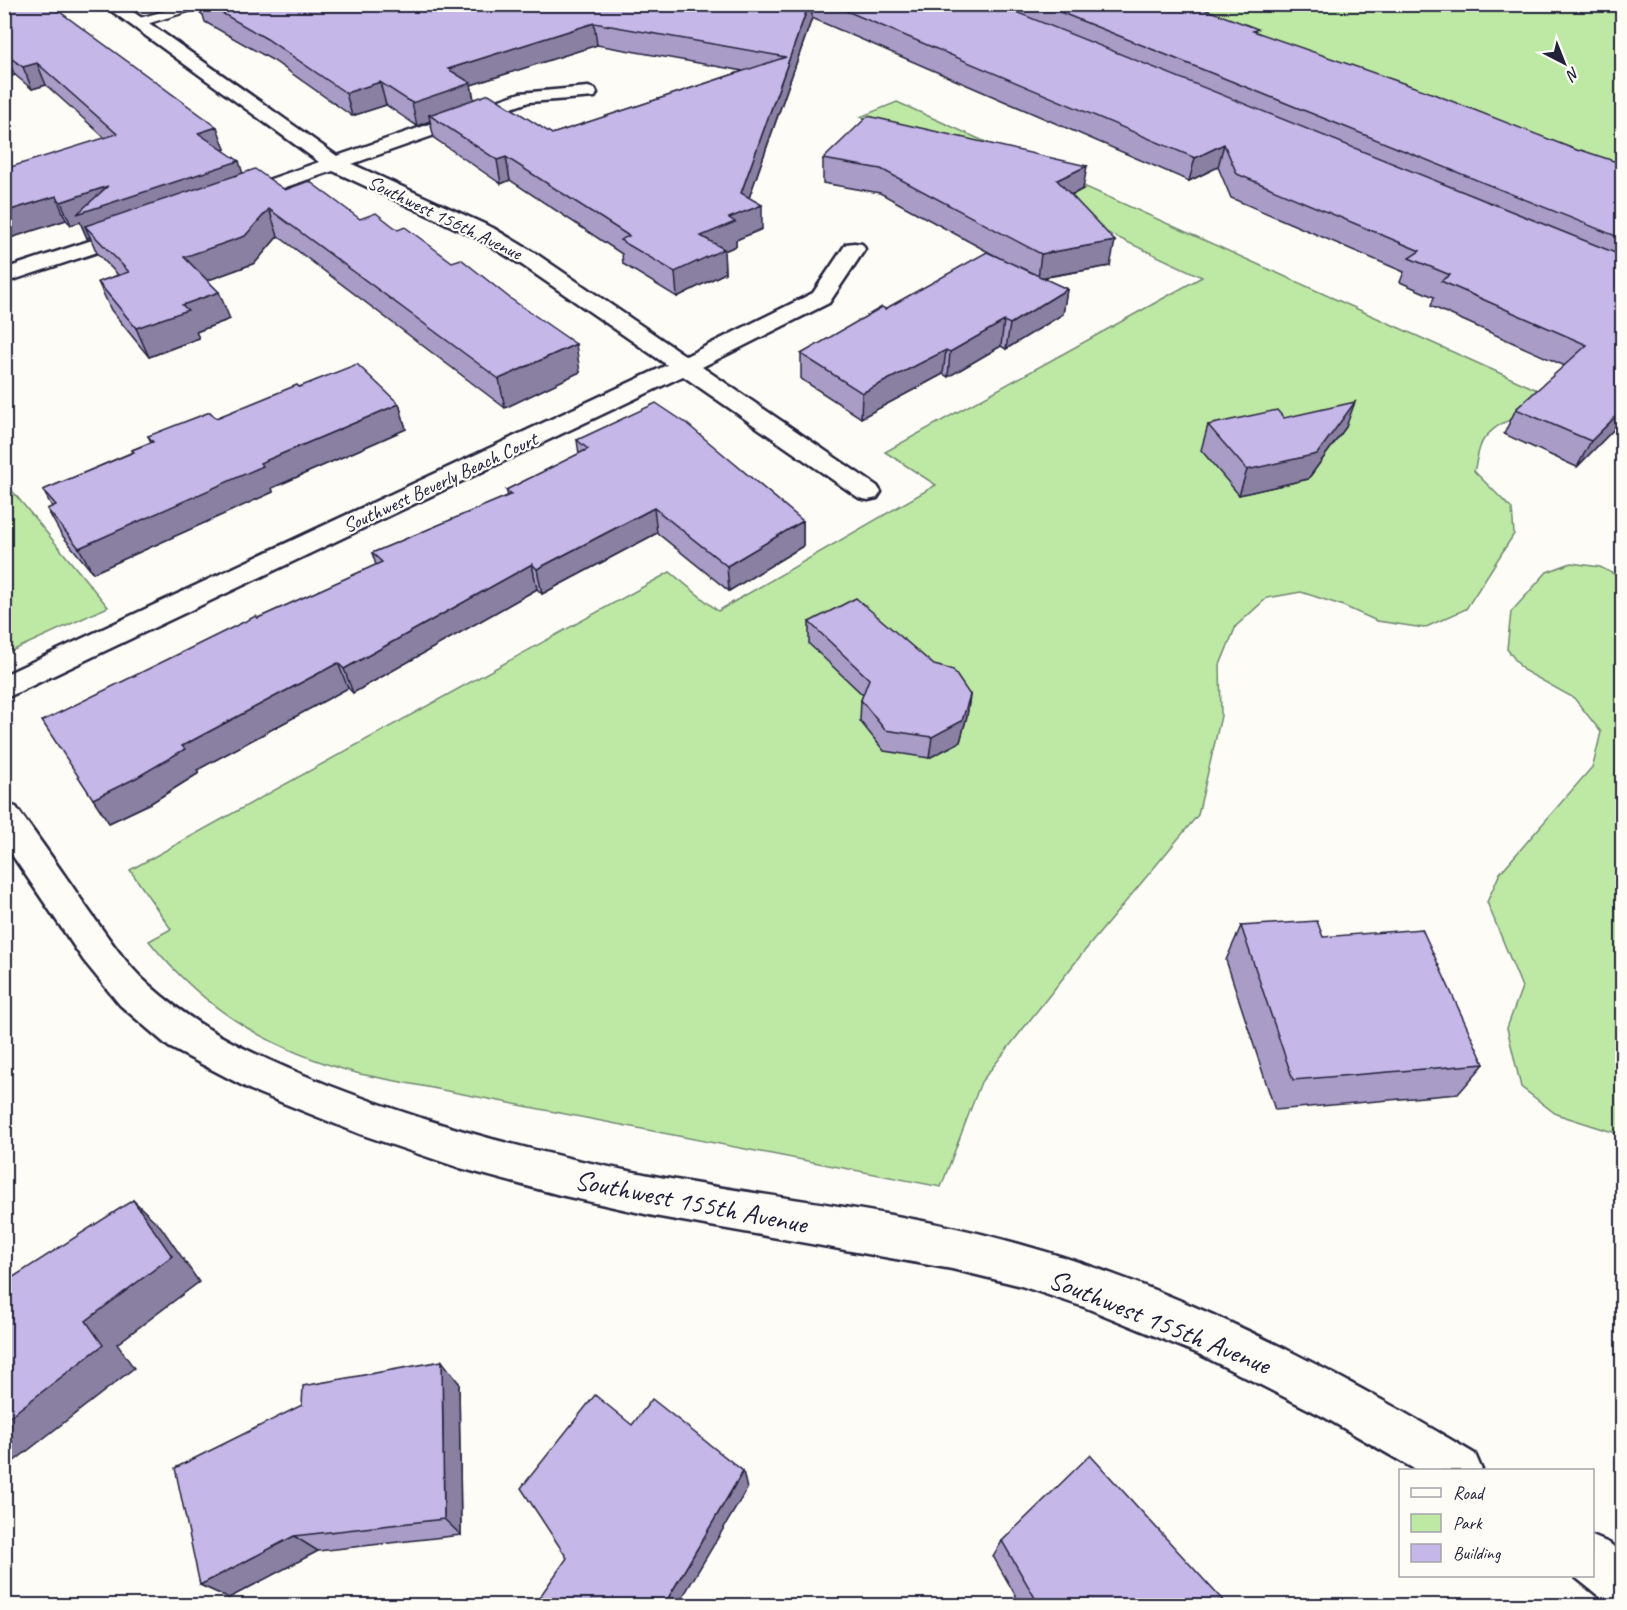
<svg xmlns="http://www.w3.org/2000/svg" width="1627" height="1610" font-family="Caveat,sans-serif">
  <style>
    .green { fill: #bee9a5; stroke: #708670; stroke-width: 1.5 }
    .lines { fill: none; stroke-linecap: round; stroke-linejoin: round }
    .lane-casing { stroke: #22223b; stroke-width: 4 }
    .street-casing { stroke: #22223b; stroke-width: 5 }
    .lane { fill: #fdfcf7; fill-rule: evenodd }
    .street { fill: #fdfcf7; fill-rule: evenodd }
    .wall { fill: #a99dc8; stroke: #22223b; stroke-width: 1.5; fill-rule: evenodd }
    .shaded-wall { fill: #8a80a2; stroke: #22223b; stroke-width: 1.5 }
    .building { fill: #c5b7e8; stroke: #22223b; stroke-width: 1.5 }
    .labels { text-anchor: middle; stroke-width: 4.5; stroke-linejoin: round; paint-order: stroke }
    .far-street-label { font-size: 20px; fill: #22223b; stroke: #fdfcf7 }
    .near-street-label { font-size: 28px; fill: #22223b; stroke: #fdfcf7 }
  </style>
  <rect width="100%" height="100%" fill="#fdfcf7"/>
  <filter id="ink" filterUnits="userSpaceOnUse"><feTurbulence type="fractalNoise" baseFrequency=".0167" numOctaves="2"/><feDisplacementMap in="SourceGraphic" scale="12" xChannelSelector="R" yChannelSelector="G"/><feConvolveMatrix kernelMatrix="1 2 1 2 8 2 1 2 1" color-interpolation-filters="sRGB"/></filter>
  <g filter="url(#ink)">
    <g class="green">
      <polygon points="1604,4 1622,10 1622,168 1181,5"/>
      <path d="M897,102l707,318c-39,-4 -92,-17 -120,19 -6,7 -7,23 -10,32l38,38 2,25 -48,75 -42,19 -47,-7 -36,-16 -40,-13 -34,6 -31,28 -16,39 1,51 -23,99 -116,139 -101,128 -40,105 -581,-113c-88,-24 -153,-61 -211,-133l22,-12 -41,-59 540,-298 48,39 218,-126 -51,-33 317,-175 -342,-160z"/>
      <polygon points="4,481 108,607 5,654 4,654"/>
      <polygon points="1571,563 1600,567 1622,578 1622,1135 1556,1114 1521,1087 1507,1028 1522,987 1487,902 1500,873 1593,766 1601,732 1574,698 1523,670 1507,649 1511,612 1547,572"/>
    </g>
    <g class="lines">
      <g class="lane-casing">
        <polygon id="lane" points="190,4 212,4 137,27 130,23 132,20"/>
      </g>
      <g class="street-casing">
        <g id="street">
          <polygon points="102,4 122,4 337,156 520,93 588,87 595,89 597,93 595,97 529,102 352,164 493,228 538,255 686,356 813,293 846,244 854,243 862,244 865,249 829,303 702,367 877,486 881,492 877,498 868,500 859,498 683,376 4,699 4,675 667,365 522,265 477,238 333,171 242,202 235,204 228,202 225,198 228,194 319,162"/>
          <polygon points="138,225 146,226 149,231 146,236 4,283 4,269"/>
          <path d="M4,803l12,4c24,33 48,67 71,101 19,26 38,56 62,77 53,48 114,74 179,100 105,41 215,70 326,91 120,23 247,34 365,68 162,45 312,124 456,210l7,16h-66l-92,-53 -125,-63 -115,-47 -66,-22 -66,-16 -298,-53 -94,-21 -100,-27 -100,-34 -109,-44 -82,-43 -49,-42 -36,-44 -80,-118z"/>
          <polygon points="1592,1536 1609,1543 1622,1553 1622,1606 1605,1601 1575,1577 1592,1576"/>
        </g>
      </g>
      <use href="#lane" class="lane"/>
      <use href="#street" class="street"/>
    </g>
    <g class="wall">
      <polygon points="4,4 225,149 223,150 243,173 360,219 580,372 505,408 278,236 255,263 208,280 230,319 196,332 199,338 149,357 111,310 98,282 118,275 97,253 90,237 87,238 80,222 71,225 66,220 4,240 105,138 46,85 32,89 15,75 4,78"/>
      <path d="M194,4h997l66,29 322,118 44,13v256l-46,47 -73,-33 12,-25 49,-43 -134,-60 3,-9 -34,-15 4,-10 -173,-74 -13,-31 -29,14 -377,-163 -63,180 13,31 -26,11v6l-12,5 1,22 -48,24 -54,-33 -1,-10 -112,-74 -9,4 -67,-46 -4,-17 -13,5 -31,-21 -34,11 -78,-55 -69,-39 -2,-7 -7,-4zM597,45l146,26 -191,63 -78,-35 -3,-14z"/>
      <polygon points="823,159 1083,189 1072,195 1110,266 1042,278 1067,289 1063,314 1006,349 1001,346 948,377 943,374 861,418 801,379 801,354 885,309 1003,260 880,193 823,183"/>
      <polygon points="299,387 399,404 406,429 272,488 273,492 93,573 61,534 47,509 52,507 43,490 133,452 132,450 151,442 148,436 216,418"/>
      <polygon points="1284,418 1346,427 1308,479 1239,495 1201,450 1208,425"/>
      <polygon points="577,440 803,521 803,546 729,591 657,533 542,594 537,589 353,693 348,688 197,770 199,773 151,803 109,823 258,618 376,565 372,553 508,496 506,490 579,454"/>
      <polygon points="809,622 970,695 967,716 960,742 929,758 884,751 860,721 861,700 863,695 809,644"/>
      <polygon points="1241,926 1323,937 1484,1064 1458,1094 1275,1110 1226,960"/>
      <polygon points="459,1383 461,1535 318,1551 229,1598 200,1585"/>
      <polygon points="1002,1541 1227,1605 1021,1605 993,1556"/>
    </g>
    <g class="shaded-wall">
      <polygon points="809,4 812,4 812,18 744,212 762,205 762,229 736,240 736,246 724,251 725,273 677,297 675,272 701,236 729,218 741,193"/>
      <polygon points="594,23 597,45 471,85 475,106 429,115 430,121 417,126 412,103 448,69"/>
      <polygon points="4,53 15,75 4,78"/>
      <polygon points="37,63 46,85 32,89 23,67"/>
      <polygon points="380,82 386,105 352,116 346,93"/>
      <polygon points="217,127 225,149 206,156 198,133"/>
      <polygon points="1224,144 1218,167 1189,181 1195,158"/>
      <polygon points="506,157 510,180 501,184 497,160"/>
      <polygon points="239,161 246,184 85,226 90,237 87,238 80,222 71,225 61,202 108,186"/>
      <polygon points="1087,166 1083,189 1054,203 1057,180"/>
      <polygon points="56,196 66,220 4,240 4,212"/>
      <polygon points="269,209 278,236 255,263 195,285 184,257"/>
      <polygon points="1115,241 1110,266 1038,278 1041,254"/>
      <polygon points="1067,289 1063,314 1006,349 1010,324"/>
      <polygon points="219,292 230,319 196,332 199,338 149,357 136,328 182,305"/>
      <polygon points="1004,321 1001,346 948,377 950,352"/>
      <polygon points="576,344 580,372 505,408 499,379"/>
      <polygon points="946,350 943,374 861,418 862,393"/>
      <polygon points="1355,402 1346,427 1308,479 1239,495 1247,470"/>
      <polygon points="399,404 406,429 272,488 273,492 93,573 79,548 260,463"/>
      <polygon points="1623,409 1623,420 1577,467 1591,441"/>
      <polygon points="654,508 657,533 542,594 537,569"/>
      <polygon points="803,521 803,546 729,591 727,566"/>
      <polygon points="532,564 537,589 353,693 344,669"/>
      <polygon points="338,663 348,688 197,770 199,773 151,803 109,823 93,799 182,746"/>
      <polygon points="970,695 967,716 960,742 929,758 932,737"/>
      <polygon points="133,1200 161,1227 199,1282 117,1344 134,1368 4,1469 4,1421 86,1321"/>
      <polygon points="442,1361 459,1383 461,1535 444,1519"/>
      <polygon points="743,1471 747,1489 678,1605 664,1605"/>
      <polygon points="294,1536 318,1551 229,1598 200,1585"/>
    </g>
    <g class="building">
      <polygon points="4,4 49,4 217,127 198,133 239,161 77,214 108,186 61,202 56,196 4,212 4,169 117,134 37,63 23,67 4,53"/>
      <polygon points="206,4 809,4 741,193 762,205 729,218 735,222 701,236 724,249 675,272 620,240 629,236 506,157 497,160 429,115 489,94 552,134 786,57 594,23 448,69 471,83 412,103 380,82 346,93 267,39"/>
      <polygon points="830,4 996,4 1623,256 1623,409 1591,441 1516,409 1587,345 1441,281 1450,275 1409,258 1420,251 1237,174 1224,144 1195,158"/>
      <polygon points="1040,4 1191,4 1258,29 1253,31 1426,91 1579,151 1581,150 1623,164 1623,239"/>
      <polygon points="868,116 1087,166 1057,180 1115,241 1041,254 881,169 823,159"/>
      <polygon points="255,169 285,190 309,181 360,219 376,213 398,230 405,227 452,262 461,259 511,299 576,344 499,379 269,209 245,236 184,257 219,292 182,305 188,310 136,328 98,282 129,272 85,226"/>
      <polygon points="987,252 1067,289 1010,324 1004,321 950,352 946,350 862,393 801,354 882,307 885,309"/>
      <polygon points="357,364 399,404 260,463 263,466 79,548 47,509 56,505 43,490 134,452 132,450 153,442 148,436 210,412 216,418 297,385 299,387"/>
      <polygon points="1355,402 1317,454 1247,470 1208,425 1277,410 1284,418"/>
      <polygon points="656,403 686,423 803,521 727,566 654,508 537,569 532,564 344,669 338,663 182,746 185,749 136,778 93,799 42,721 256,616 258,618 382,562 372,553 512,494 506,490 588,449 577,440"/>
      <polygon points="856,598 934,665 953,670 970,695 962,721 932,737 885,730 861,700 869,679 809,622"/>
      <polygon points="1317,921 1323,937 1422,929 1484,1064 1293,1080 1241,926"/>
      <polygon points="133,1200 172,1256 86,1321 103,1345 4,1421 4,1283"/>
      <polygon points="442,1361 444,1519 294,1536 200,1585 175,1468 302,1405 303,1386"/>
      <polygon points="595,1395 632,1425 652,1399 743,1471 664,1605 534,1605 567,1558 521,1488"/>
      <polygon points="1090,1455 1227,1605 1039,1605 1002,1541"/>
    </g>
  </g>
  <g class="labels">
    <g class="far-street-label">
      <text transform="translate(445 217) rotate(26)" y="7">Southwest 156th Avenue</text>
      <text transform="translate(440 482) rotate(-25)" y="7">Southwest Beverly Beach Court</text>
    </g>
    <g class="near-street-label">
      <text transform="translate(691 1201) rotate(11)" y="10">Southwest 155th Avenue</text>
      <text transform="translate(1160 1321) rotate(22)" y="10">Southwest 155th Avenue</text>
    </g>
  </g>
  <rect width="1627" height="1610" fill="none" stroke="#fdfcf7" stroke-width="24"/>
  <rect x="12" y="12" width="1603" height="1586" fill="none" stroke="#22223b" stroke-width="2" filter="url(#ink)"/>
  <rect x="1399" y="1469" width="195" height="108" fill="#fdfcf7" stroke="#a5a5ac" stroke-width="1.5"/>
  <rect x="1411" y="1488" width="30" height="9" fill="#fdfcf7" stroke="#a5a5ac" stroke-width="1.5"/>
  <text x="1453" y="1499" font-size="18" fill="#22223b">Road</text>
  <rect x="1411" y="1514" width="30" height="18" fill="#bee9a5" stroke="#a5a5ac" stroke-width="1.5"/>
  <text x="1453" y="1529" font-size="18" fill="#22223b">Park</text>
  <rect x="1411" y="1544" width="30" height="18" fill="#c5b7e8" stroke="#a5a5ac" stroke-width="1.5"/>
  <text x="1453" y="1559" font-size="18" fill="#22223b">Building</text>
  <g transform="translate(1564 63) rotate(138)" stroke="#fdfcf7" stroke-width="4.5" paint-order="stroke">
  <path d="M0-4.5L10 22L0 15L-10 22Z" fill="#22223b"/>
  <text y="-9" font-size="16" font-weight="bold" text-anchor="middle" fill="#22223b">N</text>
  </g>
</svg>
